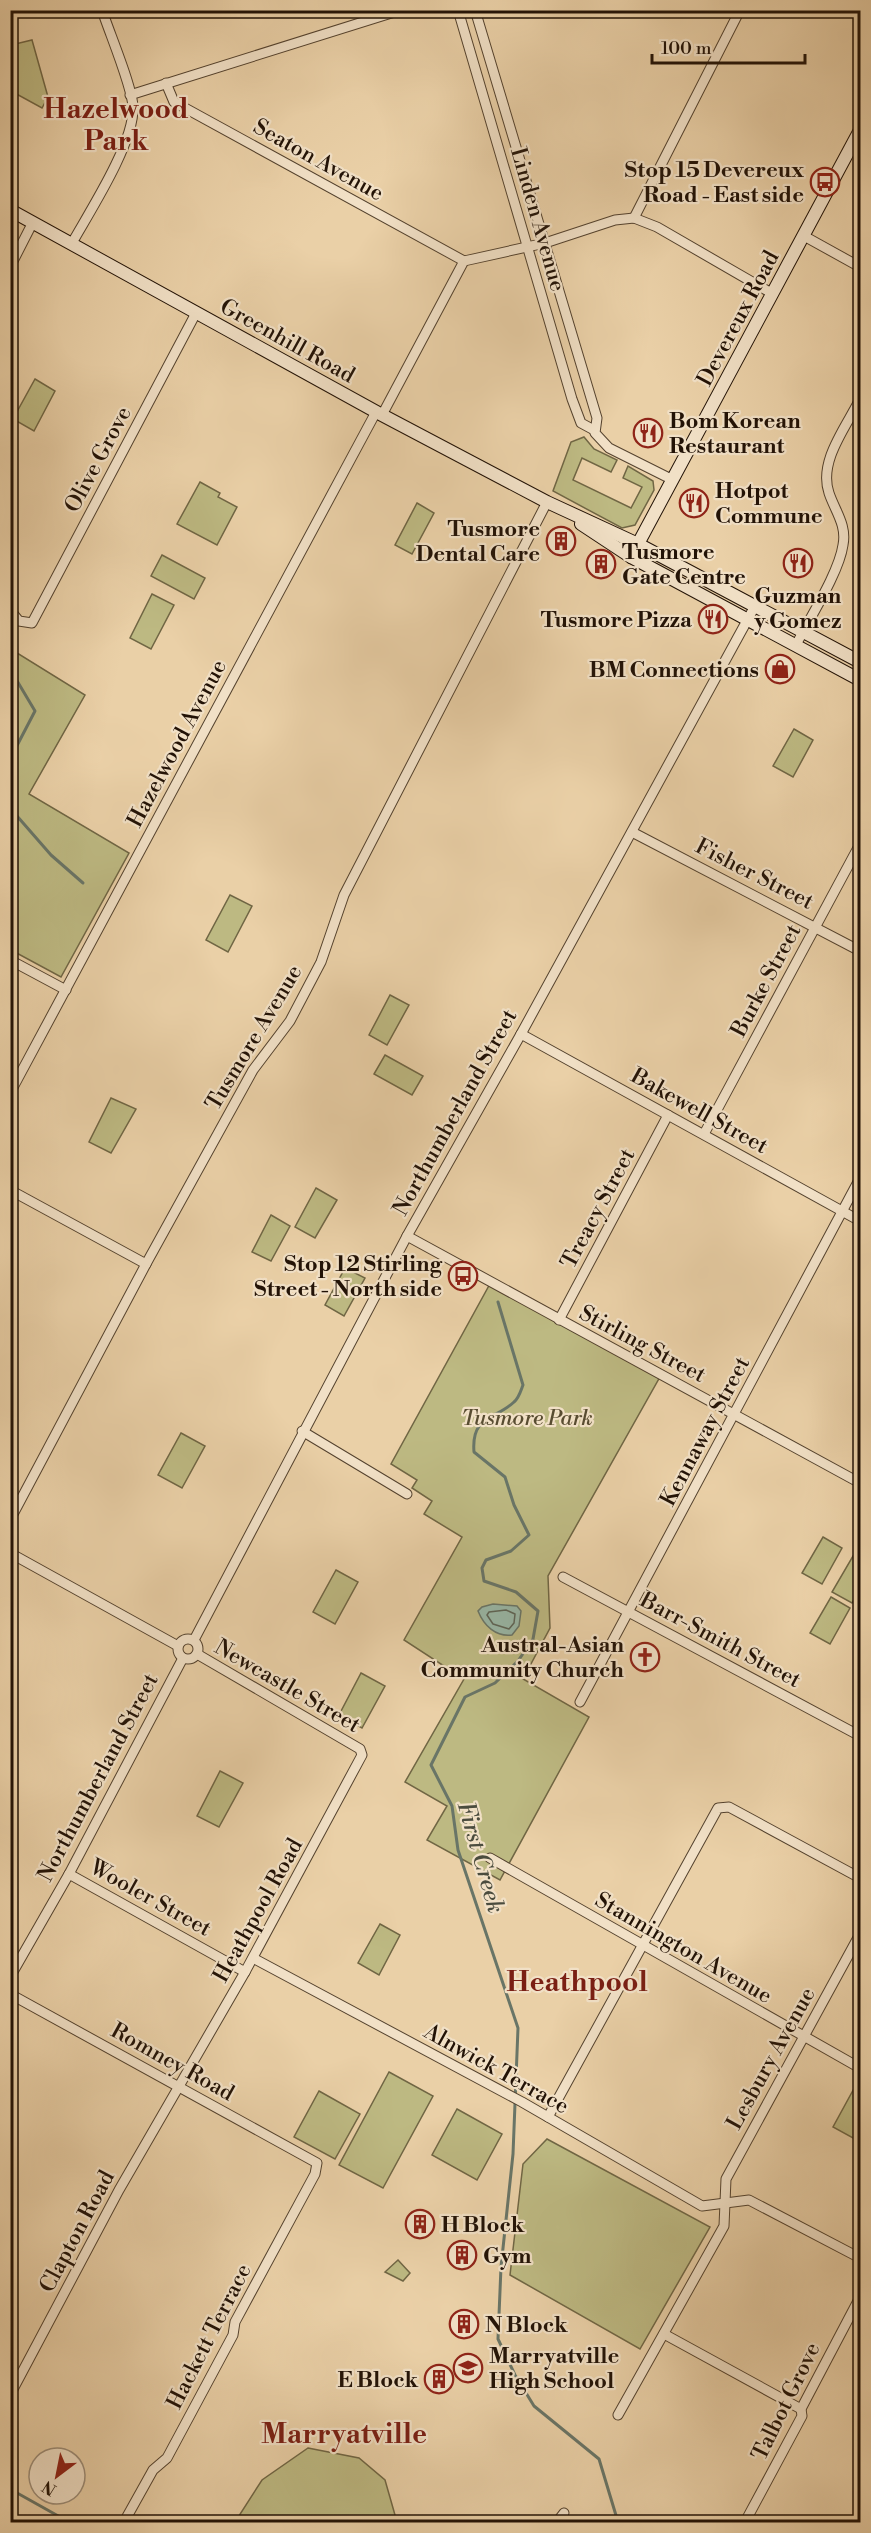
<svg xmlns="http://www.w3.org/2000/svg" width="871" height="2533" font-family="'Libre Bodoni',serif">
  <style>
    .green { fill: #bdb982; stroke: #706644; stroke-width: 1.5 }
    .water { fill: #98b7a7; stroke: #697567; stroke-width: 1.5 }
    .lines { fill: none; stroke-linecap: round; stroke-linejoin: round }
    .shore { stroke: #5d6456; stroke-width: 1.5 }
    .stream { stroke: #697567; stroke-width: 3 }
    .street-casing { stroke: #54422e; stroke-width: 11 }
    .secondary-casing { stroke: #221206; stroke-width: 14 }
    .street { stroke: #f1e0c6; stroke-width: 9 }
    .secondary { stroke: #f1e0c6; stroke-width: 12 }
    .labels { text-anchor: middle; stroke-width: 4.5; stroke-linejoin: round; paint-order: stroke }
    .street-label { font-size: 22px; fill: #221206; stroke: #f1e0c6 }
    .poi-label { font-size: 22px; font-weight: bold; fill: #221206; stroke: #f1e0c6; text-anchor: end }
    .park-label { font-size: 22px; font-style: italic; fill: #584c31; stroke: #f1e0c6 }
    .water-label { font-size: 24px; font-style: italic; fill: #4b4c3e; stroke: #f1e0c6 }
    .district-label { font-size: 28px; font-weight: bold; fill: #7a1f14; stroke: #f1e0c6 }
  </style>
  <rect width="100%" height="100%" fill="#ead0a7"/>
  <filter id="stains"><feTurbulence type="fractalNoise" baseFrequency=".00333" numOctaves="4"/><feColorMatrix values="0 0 0 0 .2 0 0 0 0 .09 0 0 0 0 .02 0 0 0 .5 -.17"/></filter>
  <radialGradient id="worn" r=".72"><stop offset=".6" stop-color="#630" stop-opacity="0"/><stop offset="1" stop-color="#630" stop-opacity=".3"/></radialGradient>
  <g class="green">
    <polygon points="32,40 48,97 42,108 11,91 11,45"/>
    <polygon points="35,379 55,391 34,431 13,419"/>
    <polygon points="584,437 594,449 617,460 611,472 582,458 573,480 631,508 642,487 623,478 628,466 653,481 654,490 635,525 622,528 553,491 571,442"/>
    <polygon points="200,482 220,493 218,497 237,507 217,545 177,524"/>
    <polygon points="417,503 434,513 412,554 395,545"/>
    <polygon points="162,555 205,578 194,599 151,576"/>
    <polygon points="152,594 174,605 151,649 130,638"/>
    <polygon points="11,636 17,653 85,695 29,794 129,853 61,977 11,950"/>
    <polygon points="794,729 813,740 793,777 773,766"/>
    <polygon points="230,895 252,906 228,952 206,940"/>
    <polygon points="390,995 409,1005 387,1045 369,1035"/>
    <polygon points="385,1055 423,1076 412,1095 374,1074"/>
    <polygon points="111,1098 136,1109 111,1153 89,1142"/>
    <polygon points="316,1188 337,1200 315,1238 295,1227"/>
    <polygon points="271,1215 290,1226 271,1261 252,1252"/>
    <polygon points="345,1268 365,1278 344,1316 325,1305"/>
    <polygon points="491,1282 661,1375 548,1576 550,1628 523,1679 589,1717 500,1880 427,1840 447,1806 405,1782 464,1679 404,1640 462,1537 424,1514 432,1501 412,1488 417,1480 391,1464"/>
    <polygon points="181,1433 205,1446 182,1488 158,1475"/>
    <polygon points="823,1537 842,1548 822,1584 802,1573"/>
    <polygon points="853,1556 860,1560 860,1588 852,1603 832,1592"/>
    <polygon points="336,1570 358,1582 335,1624 313,1612"/>
    <polygon points="831,1597 850,1608 830,1644 810,1633"/>
    <polygon points="361,1673 385,1686 362,1728 339,1715"/>
    <polygon points="220,1771 243,1783 219,1827 197,1816"/>
    <polygon points="380,1924 400,1935 379,1975 358,1963"/>
    <polygon points="389,2072 433,2096 383,2188 339,2165"/>
    <polygon points="857,2083 860,2085 860,2123 853,2138 833,2127"/>
    <polygon points="319,2091 360,2114 335,2159 294,2137"/>
    <polygon points="457,2109 502,2134 477,2180 432,2155"/>
    <polygon points="547,2139 710,2227 640,2349 510,2275 523,2164"/>
    <polygon points="398,2260 410,2273 403,2281 385,2272"/>
    <polygon points="308,2448 359,2458 385,2480 397,2522 235,2522 262,2480"/>
  </g>
  <path class="water" d="M493,1604l24,2 4,5 -2,15 -7,9c-16,2 -28,-9 -34,-24l4,-4z"/>
  <g class="lines">
    <polygon class="shore" points="506,1610 515,1614 514,1623 509,1629 493,1624 487,1615 489,1612"/>
    <g class="stream">
      <polyline points="10,669 35,711 10,759"/>
      <polyline points="10,808 51,855 83,883"/>
      <path d="M498,1302l25,83c-2,5 -4,13 -9,17 -19,18 -43,13 -40,50l31,25 9,28 15,30 -18,16 -25,9 -4,8 2,13 32,11 22,19 -5,28 -15,22 -23,22 -30,14 -34,68 21,41 6,44 60,178 -5,126 -12,113 -3,72 17,36 19,31 65,53 19,63"/>
      <polyline points="10,2489 69,2522"/>
    </g>
    <g class="street-casing">
      <g id="street">
        <polyline points="458,10 572,399 581,423 594,430"/>
        <polyline points="475,10 597,418 595,433 609,448 673,480"/>
        <polyline points="166,83 174,102 464,261"/>
        <polyline points="130,95 401,10"/>
        <polyline points="634,218 740,10"/>
        <polyline points="804,236 860,267"/>
        <path d="M72,243c18,-32 62,-100 61,-135 0,-20 -24,-76 -31,-98"/>
        <polyline points="10,267 33,222"/>
        <polyline points="382,415 464,261 545,243 615,220 634,218 657,227 773,294"/>
        <polyline points="10,610 19,621 32,623 196,313"/>
        <path d="M796,645c13,-26 43,-72 47,-100 4,-20 -8,-34 -14,-52 -11,-32 18,-67 31,-94"/>
        <polyline points="632,832 860,951"/>
        <polyline points="10,960 66,990"/>
        <polyline points="521,1034 860,1221"/>
        <polyline points="10,1093 376,412"/>
        <polyline points="704,1134 860,844"/>
        <polyline points="10,1190 146,1264"/>
        <polyline points="407,1236 860,1483"/>
        <polyline points="559,1320 668,1115"/>
        <polyline points="302,1431 407,1494"/>
        <polyline points="10,1520 146,1264 253,1070 290,1021 321,962 344,895 547,502"/>
        <polyline points="10,1553 178,1646"/>
        <polyline points="563,1577 860,1736"/>
        <circle cx="188" cy="1649" r="10"/>
        <polyline points="194,1640 407,1236 521,1034 755,606"/>
        <polyline points="580,1702 860,1178"/>
        <polyline points="490,1858 860,2068"/>
        <polyline points="69,1874 245,1972"/>
        <polyline points="253,1958 522,2102 702,2206 749,2200 860,2258"/>
        <polyline points="10,1977 69,1874 183,1658"/>
        <polyline points="10,1994 317,2163 315,2174 235,2322 233,2335 167,2458 153,2470 124,2522"/>
        <polyline points="548,2117 718,1808 729,1807 860,1878"/>
        <polyline points="664,2334 801,2409"/>
        <polyline points="10,2395 119,2190 245,1972 362,1755 360,1749 197,1654"/>
        <polyline points="618,2415 724,2226 726,2179 860,1934"/>
        <polyline points="557,2522 564,2513"/>
        <polyline points="745,2522 802,2416 801,2409 860,2297"/>
      </g>
    </g>
    <g class="secondary-casing">
      <g id="secondary">
        <polyline points="10,210 382,415 547,502 638,544 860,662"/>
        <polyline points="581,524 631,557 860,680"/>
        <polyline points="631,557 860,130"/>
      </g>
    </g>
    <use href="#street" class="street"/>
    <use href="#secondary" class="secondary"/>
  </g>
  <defs>
    <g id="bus-ring" transform="scale(1.5)"><circle r="9.5" fill="#f1e0c6" stroke="#8f2418" stroke-width="1.5"/><path d="M-5-6H5V4H4V6H2V4H-2V6H-4V4H-5ZM-3.5-4V0h7V-4ZM-3.5 1.2v1.5H-2V1.2ZM2 1.2v1.5H3.5V1.2Z" fill="#8f2418"/></g>
    <g id="restaurant-ring" transform="scale(1.5)"><circle r="9.5" fill="#f1e0c6" stroke="#8f2418" stroke-width="1.5"/><path d="M-5-6h1v4h1v-4h1v4h1v-4h1v5L-1.5 .5V6h-2V.5L-5-1ZM5-6V6H3V1.5H1.5Q1.5-4 5-6Z" fill="#8f2418"/></g>
    <g id="building-ring" transform="scale(1.5)"><circle r="9.5" fill="#f1e0c6" stroke="#8f2418" stroke-width="1.5"/><path d="M-4-6H4V6H1V3H-1V6H-4ZM-2.5-4.3h1.7v1.8h-1.7ZM.8-4.3h1.7v1.8H.8ZM-2.5-1h1.7V.8h-1.7ZM.8-1h1.7V.8H.8Z" fill="#8f2418"/></g>
    <g id="shop-ring" transform="scale(1.5)"><circle r="9.5" fill="#f1e0c6" stroke="#8f2418" stroke-width="1.5"/><path d="M-5-2.5h2.3a2.7 3.5 0 0 1 5.4 0H5L5.5 6h-11ZM-1.5-2.5h3a1.5 2.3 0 0 0-3 0Z" fill="#8f2418"/></g>
    <g id="church-ring" transform="scale(1.5)"><circle r="9.5" fill="#f1e0c6" stroke="#8f2418" stroke-width="1.5"/><path d="M-1.2-6h2.4v3.5h3.3v2.4h-3.3V6h-2.4V-.1h-3.3v-2.4h3.3Z" fill="#8f2418"/></g>
    <g id="school-ring" transform="scale(1.5)"><circle r="9.5" fill="#f1e0c6" stroke="#8f2418" stroke-width="1.5"/><path d="M0-5L7-2L0 1L-7-2ZM-4 1L0 2.5L4 1V4Q0 6-4 4Z" fill="#8f2418"/></g>
  </defs>
  <g fill-rule="evenodd">
    <use href="#bus-ring" x="825" y="182"/>
    <use href="#restaurant-ring" x="648" y="433"/>
    <use href="#restaurant-ring" x="694" y="503"/>
    <use href="#building-ring" x="561" y="541"/>
    <use href="#restaurant-ring" x="798" y="563"/>
    <use href="#building-ring" x="601" y="564"/>
    <use href="#restaurant-ring" x="713" y="619"/>
    <use href="#shop-ring" x="780" y="669"/>
    <use href="#bus-ring" x="463" y="1276"/>
    <use href="#church-ring" x="645" y="1657"/>
    <use href="#building-ring" x="420" y="2224"/>
    <use href="#building-ring" x="462" y="2255"/>
    <use href="#building-ring" x="464" y="2324"/>
    <use href="#school-ring" x="468" y="2368"/>
    <use href="#building-ring" x="439" y="2379"/>
  </g>
  <g class="labels">
    <g class="street-label">
      <text transform="translate(319 159) rotate(29)" y="8">Seaton Avenue</text>
      <text transform="translate(539 219) rotate(74)" y="8">Linden Avenue</text>
      <text transform="translate(737 318) rotate(-62)" y="8">Devereux Road</text>
      <text transform="translate(288 340) rotate(29)" y="8">Greenhill Road</text>
      <text transform="translate(97 459) rotate(-62)" y="8">Olive Grove</text>
      <text transform="translate(176 743) rotate(-62)" y="8">Hazelwood Avenue</text>
      <text transform="translate(755 873) rotate(27)" y="8">Fisher Street</text>
      <text transform="translate(765 980) rotate(-62)" y="8">Burke Street</text>
      <text transform="translate(253 1037) rotate(-59)" y="8">Tusmore Avenue</text>
      <text transform="translate(700 1110) rotate(29)" y="8">Bakewell Street</text>
      <text transform="translate(454 1112) rotate(-61)" y="8">Northumberland Street</text>
      <text transform="translate(597 1208) rotate(-62)" y="8">Treacy Street</text>
      <text transform="translate(643 1343) rotate(28)" y="8">Stirling Street</text>
      <text transform="translate(704 1431) rotate(-62)" y="8">Kennaway Street</text>
      <text transform="translate(721 1639) rotate(28)" y="8">Barr-Smith Street</text>
      <text transform="translate(288 1685) rotate(30)" y="8">Newcastle Street</text>
      <text transform="translate(97 1777) rotate(-62)" y="8">Northumberland Street</text>
      <text transform="translate(151 1897) rotate(29)" y="8">Wooler Street</text>
      <text transform="translate(257 1910) rotate(-61)" y="8">Heathpool Road</text>
      <text transform="translate(684 1947) rotate(30)" y="8">Stannington Avenue</text>
      <text transform="translate(770 2058) rotate(-61)" y="8">Lesbury Avenue</text>
      <text transform="translate(173 2061) rotate(29)" y="8">Romney Road</text>
      <text transform="translate(497 2068) rotate(29)" y="8">Alnwick Terrace</text>
      <text transform="translate(76 2231) rotate(-62)" y="8">Clapton Road</text>
      <text transform="translate(208 2336) rotate(-63)" y="8">Hackett Terrace</text>
      <text transform="translate(785 2401) rotate(-64)" y="8">Talbot Grove</text>
    </g>
    <g class="poi-label">
      <text x="804" y="177">Stop 15 Devereux<tspan x="804" dy="25">Road - East side</tspan></text>
      <text x="669" y="428" text-anchor="start">Bom Korean<tspan x="669" dy="25">Restaurant</tspan></text>
      <text x="715" y="498" text-anchor="start">Hotpot<tspan x="715" dy="25">Commune</tspan></text>
      <text x="540" y="536">Tusmore<tspan x="540" dy="25">Dental Care</tspan></text>
      <text x="622" y="559" text-anchor="start">Tusmore<tspan x="622" dy="25">Gate Centre</tspan></text>
      <text x="798" y="603" text-anchor="middle">Guzman<tspan x="798" dy="25">y Gomez</tspan></text>
      <text x="692" y="627">Tusmore Pizza</text>
      <text x="759" y="677">BM Connections</text>
      <text x="442" y="1271">Stop 12 Stirling<tspan x="442" dy="25">Street - North side</tspan></text>
      <text x="624" y="1652">Austral-Asian<tspan x="624" dy="25">Community Church</tspan></text>
      <text x="441" y="2232" text-anchor="start">H Block</text>
      <text x="483" y="2263" text-anchor="start">Gym</text>
      <text x="485" y="2332" text-anchor="start">N Block</text>
      <text x="489" y="2363" text-anchor="start">Marryatville<tspan x="489" dy="25">High School</tspan></text>
      <text x="418" y="2387">E Block</text>
    </g>
    <g class="park-label">
      <text x="527" y="1425">Tusmore Park</text>
    </g>
    <g class="water-label">
      <text transform="translate(481 1857) rotate(74)" y="8">First Creek</text>
    </g>
    <g class="district-label">
      <text x="116" y="118">Hazelwood<tspan x="116" dy="32">Park</tspan></text>
      <text x="577" y="1991">Heathpool</text>
      <text x="344" y="2443">Marryatville</text>
    </g>
  </g>
  <rect width="871" height="2533" fill="none" stroke="#ead0a7" stroke-width="36"/>
  <rect x="12" y="12" width="847" height="2509" fill="none" stroke="#221206" stroke-width="3"/>
  <rect x="18" y="18" width="835" height="2497" fill="none" stroke="#221206" stroke-width="1.5"/>
  <g transform="translate(57 2476) rotate(212)"><circle r="28" fill="#f1e0c6" stroke="#9e8e79" stroke-width="1.5"/>
  <path d="M0-4.5L10 22L0 15L-10 22Z" fill="#8f2418"/>
  <text y="-9" font-size="16" font-weight="bold" text-anchor="middle" fill="#221206">N</text>
  </g>
  <path d="M652 54v9h153v-9" fill="none" stroke="#221206" stroke-width="3"/>
  <text x="661" y="54" font-size="18" fill="#221206" stroke="#f1e0c6" stroke-width="4.5" paint-order="stroke">100 m</text>
  <rect width="100%" height="100%" filter="url(#stains)"/>
  <rect width="100%" height="100%" fill="url(#worn)"/>
</svg>
